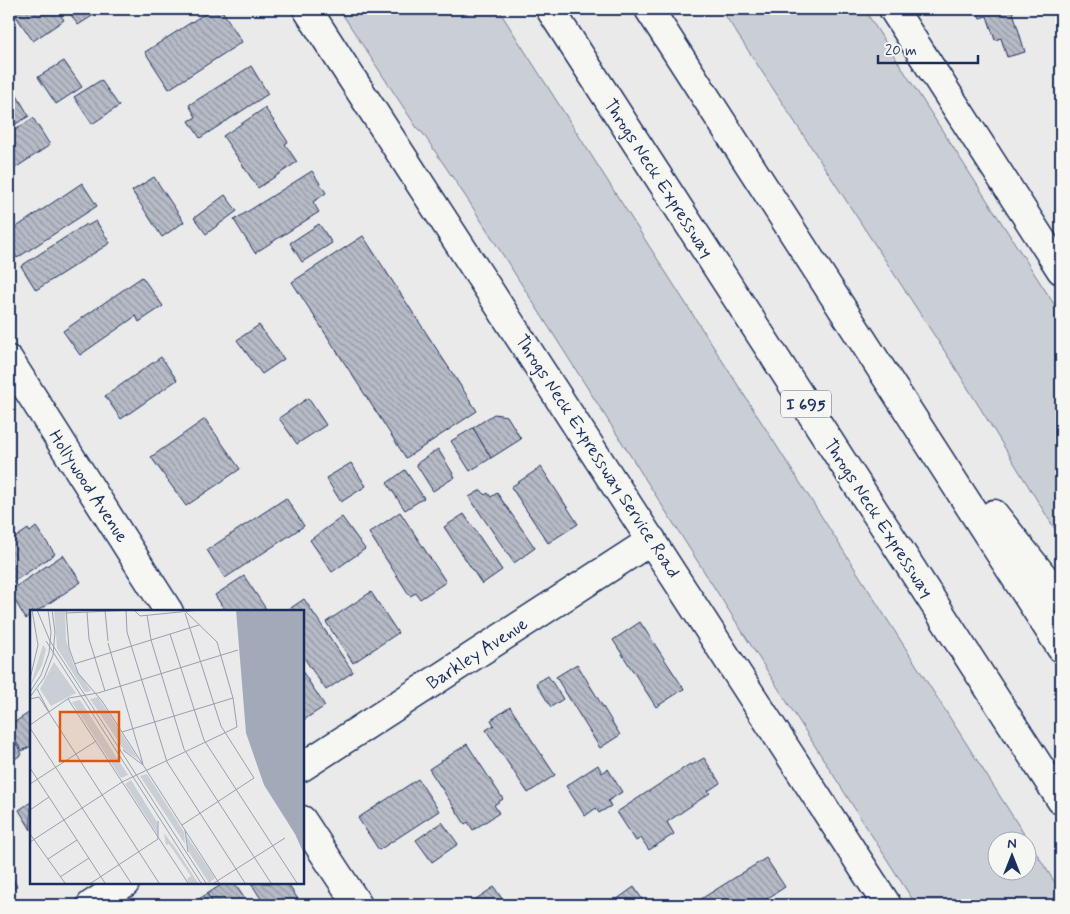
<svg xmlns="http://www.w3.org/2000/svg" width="1070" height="914" font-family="Mynerve,sans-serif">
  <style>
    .grass { fill: #caced5; stroke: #727e9a; fill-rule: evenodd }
    .building { fill: url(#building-back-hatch); stroke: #1b2f5e }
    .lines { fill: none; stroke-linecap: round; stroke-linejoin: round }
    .street-casing { stroke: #1b2f5e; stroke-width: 31 }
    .secondary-casing { stroke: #1b2f5e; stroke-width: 31 }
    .highway-casing { stroke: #1b2f5e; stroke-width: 31 }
    .street { stroke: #f6f6f2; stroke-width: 28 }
    .secondary { stroke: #f6f6f2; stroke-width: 28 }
    .highway { stroke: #f6f6f2; stroke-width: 28 }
    .labels { text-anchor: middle; stroke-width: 4.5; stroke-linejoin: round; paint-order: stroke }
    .shield { fill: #f6f6f2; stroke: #5d6b8a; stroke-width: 1 }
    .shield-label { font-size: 16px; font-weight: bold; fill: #1b2f5e }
    .street-label { font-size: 18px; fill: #1b2f5e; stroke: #f6f6f2 }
    .inset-road { fill: none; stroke: #979fb1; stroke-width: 1 }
    .view { fill: #de5710; fill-opacity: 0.15; stroke: #de5710; stroke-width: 2.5 }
    .inset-edge { fill: none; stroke: #1b2f5e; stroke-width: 2.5 }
  </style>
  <defs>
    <pattern id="building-back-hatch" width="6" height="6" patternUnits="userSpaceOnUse" patternTransform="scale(1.25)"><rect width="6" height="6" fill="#b6bbc6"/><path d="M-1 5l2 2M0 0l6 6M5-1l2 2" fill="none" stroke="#9398a4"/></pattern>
  </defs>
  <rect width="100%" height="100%" fill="#e9eae9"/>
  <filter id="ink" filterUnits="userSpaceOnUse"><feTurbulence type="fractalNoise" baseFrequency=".02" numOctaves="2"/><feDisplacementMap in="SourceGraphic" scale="10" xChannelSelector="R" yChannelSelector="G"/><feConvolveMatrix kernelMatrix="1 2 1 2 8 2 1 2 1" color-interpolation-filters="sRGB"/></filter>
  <g filter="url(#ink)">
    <g class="grass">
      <path d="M339,9h159l563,883v13h-145l-448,-705 -46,-68 -3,-1zM998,842h30v30h-30z"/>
      <polygon points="721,9 864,9 1061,315 1061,539 953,364"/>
    </g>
    <g class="building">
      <polygon points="11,9 56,9 64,20 33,41"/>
      <polygon points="67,9 103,9 78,25"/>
      <polygon points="212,9 221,9 242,42 169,89 145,52"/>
      <polygon points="977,9 1012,9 1025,52 1007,57 1001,38 995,40 987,16 980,18"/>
      <polygon points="64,61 82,87 56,104 38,77"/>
      <polygon points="251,66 268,94 200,138 189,121 196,117 189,105"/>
      <polygon points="101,80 119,106 92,124 74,97"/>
      <polygon points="16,94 29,116 9,128 9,98"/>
      <polygon points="265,108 288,142 285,144 297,162 258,188 223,136"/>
      <polygon points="33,118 50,145 9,172 9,134"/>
      <polygon points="312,171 326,193 313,202 319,212 255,253 234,220"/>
      <polygon points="154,177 184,222 162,237 132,191"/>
      <polygon points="82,183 97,206 17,258 9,246 9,232"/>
      <polygon points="225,195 237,211 206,234 194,218"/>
      <polygon points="96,221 110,243 36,290 21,266 86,224 87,226"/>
      <polygon points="319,224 332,243 302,262 290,243"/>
      <polygon points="363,236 477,411 406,458 292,282"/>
      <polygon points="142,277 163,306 139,322 136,316 80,355 63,331"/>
      <polygon points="259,325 284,359 262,374 237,340"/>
      <polygon points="161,357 177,380 121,419 105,396"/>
      <polygon points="308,398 326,425 297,444 279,418"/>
      <polygon points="494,414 507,416 521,439 491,458 473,428"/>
      <polygon points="205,419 240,469 186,506 151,457"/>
      <polygon points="473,428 491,458 470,471 451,441"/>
      <polygon points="438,449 455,477 433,491 416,464"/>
      <polygon points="351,463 366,486 341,502 326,478"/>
      <polygon points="541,467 578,524 548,543 511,487"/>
      <polygon points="405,470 424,498 405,510 387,483"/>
      <polygon points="481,490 485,495 488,493 491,497 497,493 535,548 514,563 469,497"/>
      <polygon points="286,498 304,526 225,578 207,550"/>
      <polygon points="400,512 446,582 420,599 416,593 410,596 369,533"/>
      <polygon points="464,514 502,570 482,584 444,527"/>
      <polygon points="342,517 365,549 332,572 310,540"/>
      <polygon points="36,527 55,554 10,584 9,542 28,529 30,532"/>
      <polygon points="63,555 81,582 36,612 31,612 31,615 26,619 9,591"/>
      <polygon points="244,576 268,612 226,612 215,595"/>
      <polygon points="371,592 398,633 353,663 326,622"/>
      <polygon points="304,599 353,672 326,690 302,655 302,612 285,612"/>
      <polygon points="640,622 684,689 656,707 613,640"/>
      <polygon points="577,664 620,735 600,748 556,677"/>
      <polygon points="302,671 325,706 302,721"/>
      <polygon points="548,676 563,699 551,707 536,683"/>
      <polygon points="510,707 555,775 528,793 486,730 494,725 491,720"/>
      <polygon points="30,712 31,746 22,751 9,730 9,726"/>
      <polygon points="9,732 22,754 9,763"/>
      <polygon points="467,744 503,799 494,805 499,813 473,830 468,822 465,824 429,769"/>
      <polygon points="704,758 720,783 708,791 710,793 667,822 674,834 649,850 641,838 636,841 617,812 690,764 692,765"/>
      <polygon points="598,765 602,773 608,769 622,792 608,801 611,806 599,813 596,808 585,816 566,786"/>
      <polygon points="418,779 439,811 379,850 358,818"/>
      <polygon points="31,802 31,830 19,810"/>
      <polygon points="442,822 458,844 432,862 416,840"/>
      <polygon points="766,858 785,887 757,905 705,905 701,899"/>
      <polygon points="9,873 17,886 9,892"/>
      <polygon points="224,883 234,883 249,905 214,905 207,894"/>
      <polygon points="251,883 287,883 302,905 265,905"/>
      <polygon points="494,887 505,903 509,900 513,905 467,905"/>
      <polygon points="634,887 646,905 609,905"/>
      <polygon points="207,894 214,905 189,905"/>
    </g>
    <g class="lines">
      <g class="street-casing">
        <g id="street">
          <polyline points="9,360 169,612"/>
          <polyline points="302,767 652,540"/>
          <polyline points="302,820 358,905"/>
          <polyline points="91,905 125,883"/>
        </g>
      </g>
      <g class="secondary-casing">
        <g id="secondary">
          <polyline points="307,9 887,905"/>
          <polyline points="893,9 1061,270"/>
        </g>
      </g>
      <g class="highway-casing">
        <g id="highway">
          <polyline points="550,9 1061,800"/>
          <polyline points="649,9 1061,648"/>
          <polyline points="994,514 1061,599"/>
        </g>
      </g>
      <use href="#street" class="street"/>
      <use href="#secondary" class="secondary"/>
      <use href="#highway" class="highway"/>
    </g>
  </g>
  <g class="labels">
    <rect class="shield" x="781" y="390.5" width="50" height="27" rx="4"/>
    <g class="shield-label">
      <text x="806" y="410">I 695</text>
    </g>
    <g class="street-label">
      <text transform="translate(659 178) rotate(57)" y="6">Throgs Neck Expressway</text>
      <text transform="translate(598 456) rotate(57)" y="6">Throgs Neck Expressway Service Road</text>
      <text transform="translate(89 486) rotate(57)" y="6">Hollywood Avenue</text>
      <text transform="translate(879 518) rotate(57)" y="6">Throgs Neck Expressway</text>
      <text transform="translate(477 653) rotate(-33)" y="6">Barkley Avenue</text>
    </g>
  </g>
  <g transform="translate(30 610)">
    <rect width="274" height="274" fill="#e9eae9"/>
    <path d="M24,0h11l1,30 8,26 17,25 -6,1 -28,-44zM13,35l3,4 -4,16 -12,22zM24,52l22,31 -25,13 -11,-17zM68,87l40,62 -14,-9 -34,-51zM50,90l48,75 -7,3 -49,-76zM117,164l37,58 1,12 -45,-68zM101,170l26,42 1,13 -33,-51zM134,223l12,16 22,34h-9l-2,-4 4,-3 -22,-32 -3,1zM156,225l29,43 -6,5 -20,-31z" fill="#caced5"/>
    <path d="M206,0h68v244l-9,-20 -31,-49 -18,-52z" fill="#a2aaba"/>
    <path class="inset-road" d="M7,0l13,31 156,242M36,0l3,38 9,25 24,28 117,182M75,0l3,31M96,0l1,22 40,130 78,121M57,2l2,27 16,52M36,3l68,-3 6,6 60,-6M117,5l4,25 33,109 87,134M140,24l34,106 93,143M16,31l155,242M78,33l35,121M44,54l125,-39M0,69l8,-34 -6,-35M7,79l12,23M0,82l11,-17 8,-22 2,-21 -3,-22M0,87l14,-19 9,-23 2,-23 -3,-22M0,89l9,-2 120,186M38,89l120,184M0,115l39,-27 29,-5 140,-43M0,118l101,155M92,122l111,-34M93,140l20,15M0,158l75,115M0,174l66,-43M0,200l19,-13M128,211v18M152,215l72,-47 -33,-52 -36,-113M155,220l3,22M0,224l35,49M0,232l92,-60 115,-55 -4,-29 -16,-56 -33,-32M18,249l29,-19M30,267l29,-19M61,273l67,-44M184,273l71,-45"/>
    <path class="view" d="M30,102h59v49h-59z"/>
    <rect width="274" height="274" class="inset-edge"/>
  </g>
  <rect width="1070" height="914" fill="none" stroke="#f6f6f2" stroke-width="30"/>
  <rect x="15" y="15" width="1040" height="884" fill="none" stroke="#1b2f5e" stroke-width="2" filter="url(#ink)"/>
  <g transform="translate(1012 856)"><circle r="24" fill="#f6f6f2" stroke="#9ea6b7"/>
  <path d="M0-4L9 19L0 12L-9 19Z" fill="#1b2f5e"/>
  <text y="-8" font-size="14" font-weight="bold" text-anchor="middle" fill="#1b2f5e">N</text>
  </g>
  <path d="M878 55v8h100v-8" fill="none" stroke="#1b2f5e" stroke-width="2.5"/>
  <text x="885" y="55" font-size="15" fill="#1b2f5e" stroke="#f6f6f2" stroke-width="4" paint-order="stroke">20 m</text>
</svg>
